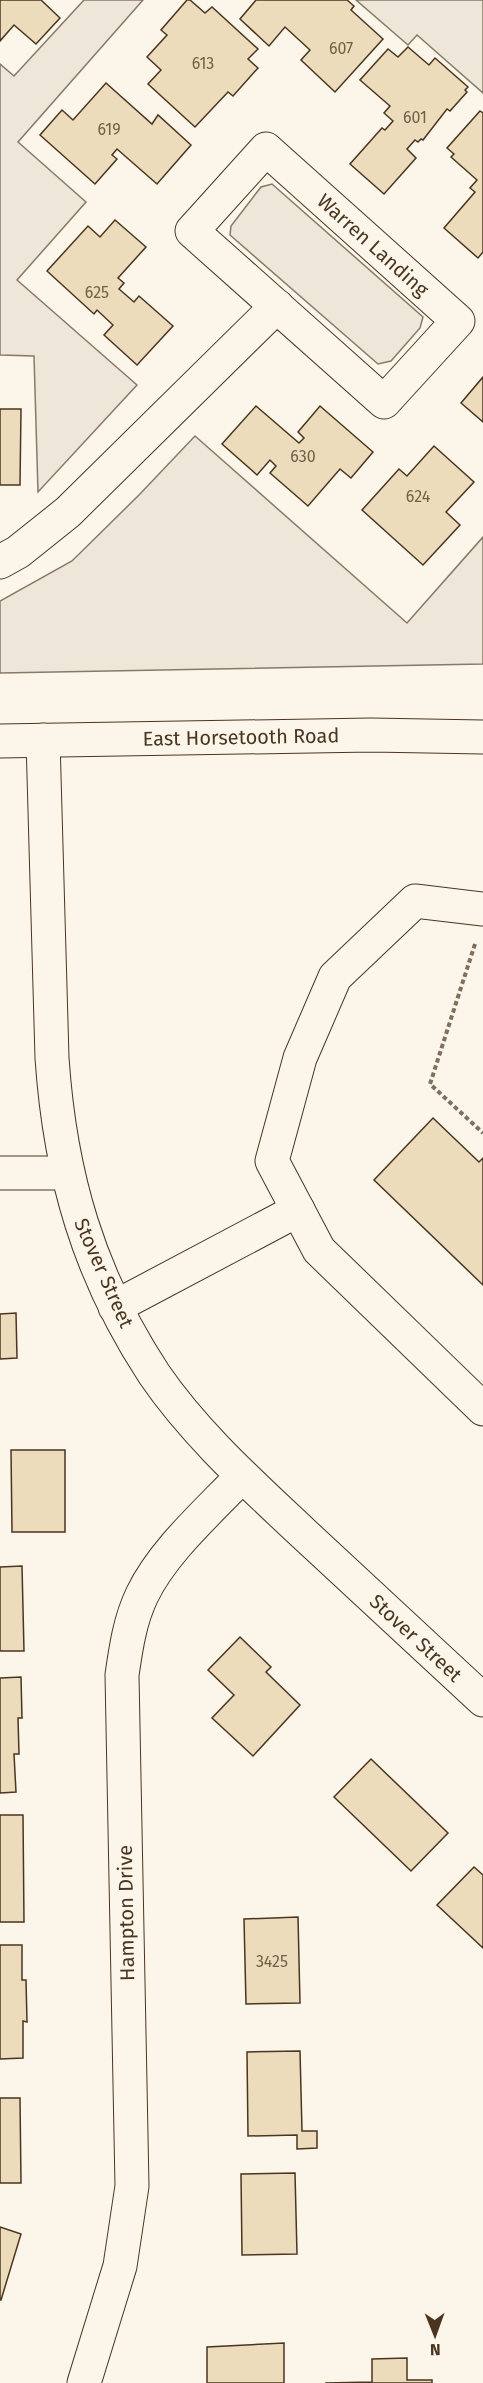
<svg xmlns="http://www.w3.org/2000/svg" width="483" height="2383" font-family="'Fira Sans',sans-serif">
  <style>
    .green { fill: #ede6d9; stroke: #887966; stroke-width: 1.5 }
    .building { fill: #ecdcbc; stroke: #4a3520; stroke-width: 1.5 }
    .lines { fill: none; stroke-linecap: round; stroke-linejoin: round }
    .minor-casing { stroke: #4a3520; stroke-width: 35 }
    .major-casing { stroke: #4a3520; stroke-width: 35 }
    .path { stroke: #7f6f5c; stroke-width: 4; stroke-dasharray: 4.5 3; stroke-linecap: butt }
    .minor { stroke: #fbf6e9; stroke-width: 33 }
    .major { stroke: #fbf6e9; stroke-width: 33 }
    .labels { text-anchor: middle; stroke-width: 4.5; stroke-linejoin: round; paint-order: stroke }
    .number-label { font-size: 16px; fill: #725f47 }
    .street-label { font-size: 20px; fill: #4a3520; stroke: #fbf6e9 }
  </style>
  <rect width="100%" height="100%" fill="#fbf6e9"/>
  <g class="green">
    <polygon points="84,0 143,0 18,142 86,202 17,280 137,385 38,492 34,356 0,355 0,64 14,76"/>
    <polygon points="356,0 483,0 483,93 417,35 408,45"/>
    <polygon points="272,184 423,317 420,328 391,361 378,364 230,235 231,226 261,187"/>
    <polygon points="195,436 407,623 483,537 483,664 0,673 0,601 72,561 139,495"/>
  </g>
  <g class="building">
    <polygon points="0,0 41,0 60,18 36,44 14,25 0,41"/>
    <polygon points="187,0 190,0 205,13 212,7 258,49 248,59 258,68 233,96 228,92 195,127 148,84 161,70 147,57 167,35 161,30"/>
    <polygon points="256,0 347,0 354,6 351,10 383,39 335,92 301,60 310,50 285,27 269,46 240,19"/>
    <polygon points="408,47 429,65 435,58 468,87 465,90 467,92 450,111 447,109 423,140 421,139 418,142 415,140 407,149 416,158 384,194 350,164 382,128 385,130 393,121 384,113 390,106 360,80 388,49 398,57"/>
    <polygon points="106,83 152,124 158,115 191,145 157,184 117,149 112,155 117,159 95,184 40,135 62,110 73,120"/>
    <polygon points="480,111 483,113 483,252 478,258 444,228 475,192 470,188 477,180 451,157 454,154 447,148"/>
    <polygon points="115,220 146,247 118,278 124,283 119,289 134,302 139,296 173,326 137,365 104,335 113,325 97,310 94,314 47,271 88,226 100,237"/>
    <polygon points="483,377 483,422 461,403"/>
    <polygon points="256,406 299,443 304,438 298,432 320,406 373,452 351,478 340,469 308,506 270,473 276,466 270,460 257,475 222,444"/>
    <polygon points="0,409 21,409 20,485 0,485"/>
    <polygon points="434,446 474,482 446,512 460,525 423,565 362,510 399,469 407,476"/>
    <polygon points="433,1118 479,1162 483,1158 483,1285 374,1180"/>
    <polygon points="16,1313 17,1358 0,1359 0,1314"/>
    <polygon points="11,1450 65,1450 65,1532 12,1532"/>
    <polygon points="22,1566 24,1651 0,1651 0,1567"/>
    <polygon points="240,1637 271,1667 266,1672 300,1705 253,1756 212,1718 234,1695 208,1670"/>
    <polygon points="21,1677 22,1718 18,1718 19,1754 14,1754 16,1792 0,1793 0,1678"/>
    <polygon points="371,1759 448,1833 411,1871 334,1797"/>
    <polygon points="0,1815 23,1815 24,1922 0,1922"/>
    <polygon points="474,1867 483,1875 483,1948 437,1905"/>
    <polygon points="298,1917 300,2003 246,2004 244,1919"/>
    <polygon points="0,1945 22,1945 22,1980 26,1980 27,2022 23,2021 23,2058 0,2059"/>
    <polygon points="300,2051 302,2131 317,2131 317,2148 297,2149 297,2135 248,2136 247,2052"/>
    <polygon points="0,2098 20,2098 21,2183 0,2183"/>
    <polygon points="295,2173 297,2254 242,2255 241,2174"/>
    <polygon points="0,2227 21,2234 1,2300 0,2300"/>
    <polygon points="284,2343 284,2383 207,2383 207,2347"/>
    <polygon points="407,2358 407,2380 432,2380 432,2383 325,2383 372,2382 372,2359"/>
  </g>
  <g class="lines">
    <g class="minor-casing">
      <g id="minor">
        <polygon points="266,149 458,321 384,402 192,231"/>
        <polyline points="0,562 18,552 68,512 277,306"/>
        <path d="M43,740l9,318c8,118 37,217 102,316 41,60 97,110 149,159 60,55 120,111 180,167"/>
        <polyline points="483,909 415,901 335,977 300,1058 272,1161 319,1250 483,1409"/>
        <polyline points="0,1173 66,1173"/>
        <polyline points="115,1307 298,1210"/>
        <path d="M84,2383l36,-117 12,-80 -10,-511c4,-28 8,-55 20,-80 21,-44 67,-84 100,-119"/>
      </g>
    </g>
    <g class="major-casing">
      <polyline id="major" points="0,741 371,735 483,737"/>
    </g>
    <polyline class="path" points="475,944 430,1084 483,1133"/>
    <use href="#minor" class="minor"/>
    <use href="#major" class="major"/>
  </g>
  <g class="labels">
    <g class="number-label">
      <text x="341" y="54">607</text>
      <text x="203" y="69">613</text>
      <text x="415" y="123">601</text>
      <text x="109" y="135">619</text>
      <text x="97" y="298">625</text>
      <text x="303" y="462">630</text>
      <text x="418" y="502">624</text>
      <text x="272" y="1967">3425</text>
    </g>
    <g class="street-label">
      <text transform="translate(373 245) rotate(42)" y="7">Warren Landing</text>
      <text transform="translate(241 737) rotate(-1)" y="7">East Horsetooth Road</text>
      <text transform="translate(104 1273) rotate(66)" y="7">Stover Street</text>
      <text transform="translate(416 1638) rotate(43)" y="7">Stover Street</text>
      <text transform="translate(126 1913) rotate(-91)" y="7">Hampton Drive</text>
    </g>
  </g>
  <g transform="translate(435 2335) rotate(179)" stroke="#fbf6e9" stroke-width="4.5" paint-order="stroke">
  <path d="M0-4.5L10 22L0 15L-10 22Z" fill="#4a3520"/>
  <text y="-9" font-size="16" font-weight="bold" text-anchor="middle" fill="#4a3520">N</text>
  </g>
</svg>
